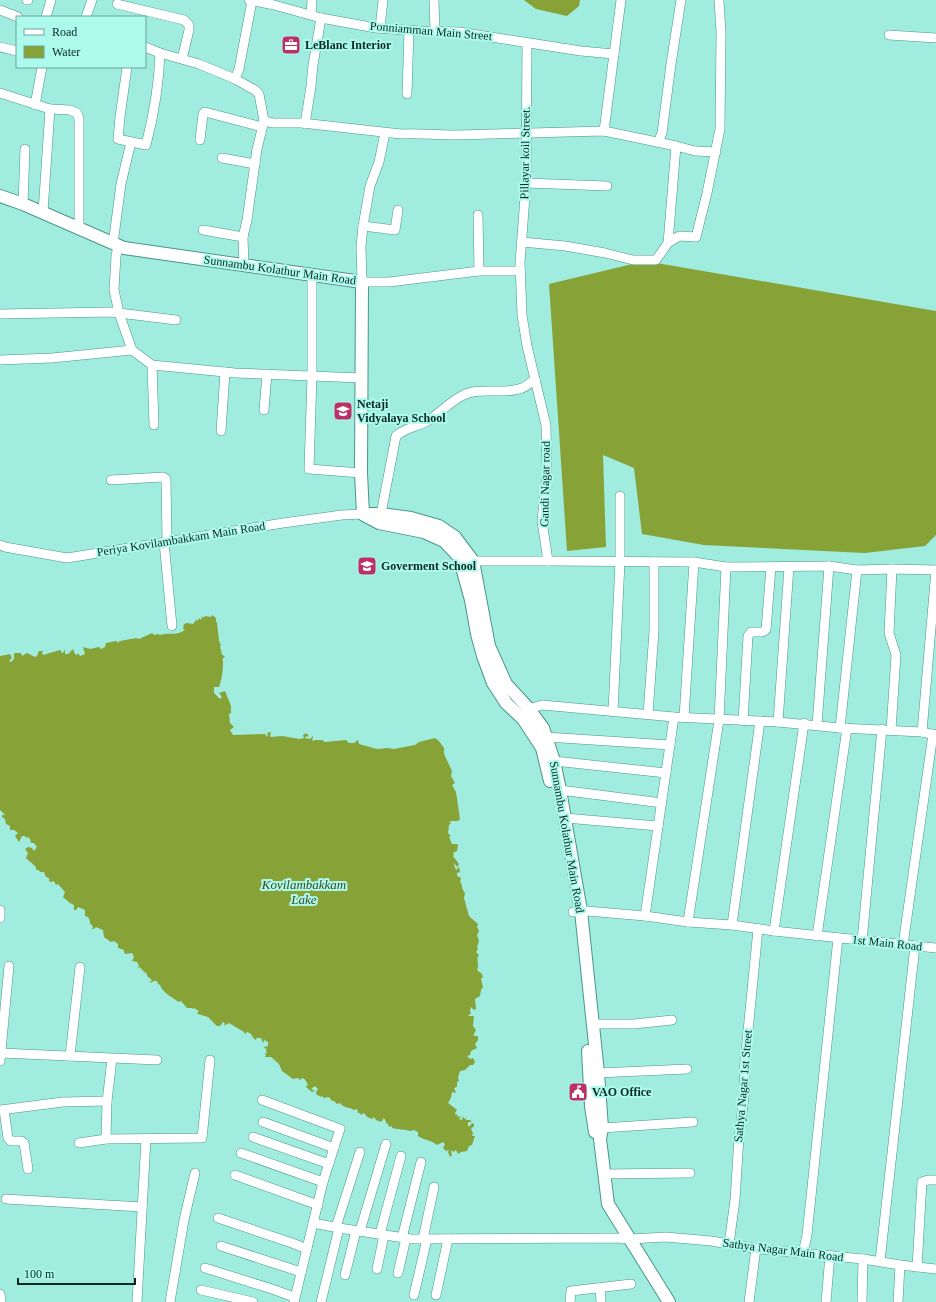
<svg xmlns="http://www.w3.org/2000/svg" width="936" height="1302" font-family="'Times New Roman',serif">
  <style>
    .water { fill: #87a338 }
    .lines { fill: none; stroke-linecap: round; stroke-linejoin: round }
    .street-casing { stroke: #4a968b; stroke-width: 10 }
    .secondary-casing { stroke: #4a968b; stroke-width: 14 }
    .street { stroke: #fff; stroke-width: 9 }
    .secondary { stroke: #fff; stroke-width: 12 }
    .labels { text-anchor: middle; stroke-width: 4; stroke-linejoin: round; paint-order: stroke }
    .street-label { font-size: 12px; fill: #082924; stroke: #adfaec }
    .poi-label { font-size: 12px; font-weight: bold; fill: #082924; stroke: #adfaec; text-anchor: start }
    .water-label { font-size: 13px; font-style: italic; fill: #3c481d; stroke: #adfaec }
  </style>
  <rect width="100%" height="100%" fill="#a0ecdf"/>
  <g class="water">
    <polygon points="524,0 580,0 579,6 567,16 536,9"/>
    <polygon points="645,261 936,311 936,535 925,546 865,553 704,545 642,534 634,468 603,455 606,547 567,551 549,284"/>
    <path d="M212,615l4,3v4h1l2,19 2,4 -1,1 2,9 3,1 -3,4 1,1c0,11 -1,17 -4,26h-5v6l6,6 2,-2 -3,-4 6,-2 6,15v7l-2,1 1,9 4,4 -4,3 3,5 32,-1 2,3 1,-2 -1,-2 4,-1 -1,4 1,1 11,-1 18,3 4,-1 -1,-3 3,-2 3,3 -4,1v1l5,1 3,-3v2l-1,1 1,2 2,-1h7l3,2 21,-2 3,3h5l4,-3 1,4 18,5 11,-1 6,1 21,-4 4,-3 16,-4 4,3 5,7v6l8,17 -1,5 4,7 -3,2 4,7 4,27 -2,2h-6l-3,1 2,1 -2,2 -1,8 3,3 -2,1 3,7h5l1,1 -1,6 -4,2 1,2 -1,1 6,8 -2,3 -3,-4v2l2,5 3,-3 1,5 -3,1v3l4,2 -1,4 1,1 2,7 2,3 -1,5 5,18 9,8 -1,3 2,4 -2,4 2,6 -2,6 1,2 -2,3 3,3c-4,4 1,9 -2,15l5,4 1,3 -2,2 2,8 -2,3 -1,6 -5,3 1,10 -2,1 -3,-3 -1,4 1,2 -3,3h6l-1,10 3,4 -2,4v2h4v4l-3,4 2,4 -6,3 -1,4 -3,1 3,3 3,-1 2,4 -2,3h-3l-5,5 -5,1 -2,6 1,4 -2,1v5l-3,1 2,5 -4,-1 -1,6 -3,5 9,7 -2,3 1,2 2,-1 -1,3 4,-1 -2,3 3,1 1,-4 1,3 2,-1v2h4l2,2h-4v4h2l2,-3 2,1v2l-3,3 2,4 -1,3h3l-3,9 -3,1 -2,5 -6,1 -3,2 -2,-4 -3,2 -2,-2v2l1,3 -2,2 -2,-5 1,-2 -3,1 -3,-3 2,-4 -2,-2 -6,3c-6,-5 -13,-5 -19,-9v-4l-4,-2 -4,1c-5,-2 -11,-1 -18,-3v-2l-3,1 -1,-2 1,-1h-2l-3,-6 -3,4 -5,-2 -2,-3 -2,2 -5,-2 -3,-4 -3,2 -1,-2h-2l-1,-4 -3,1c-5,-3 -11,-2 -14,-7l-3,1 -3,-3h-2l-3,-4 -6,1v-2l-2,1 -5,-3v-2l2,-3 -3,-3 -4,3 4,2 -3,1 -6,-5v-1l2,-1c-1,-2 -2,-6 -6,-7l-2,2 -2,-2 -5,1 -11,-8 -3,-7 -8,-7h-6l1,-2 -1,-2h2l-1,-3 1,-2 -2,1 -1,-2 4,-1v-5l-2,1 -1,-3 -2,4 -2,-5h-4l-2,2 -5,-7 -3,-1 -2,2 -1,-2 -15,-9 -5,3 1,-2 -2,-2 -3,4h-3l-9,-9 -10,-3 -1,-1 2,-2 -5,-3 -1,1 -1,-1h-5l-6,-7 -2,1c-6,-4 -17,-10 -19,-17l-2,-1 -1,-3h-3l-4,2v-1l2,-2 -5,-4v-2l-5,-4 -2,-3 -3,2 2,-3 -2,-4 -5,-1 2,-4 -2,-4 -7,1 -1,-2v-2l-6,-2v-4l-4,-3 -3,1 -7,-5 -1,-7 -7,-3 -2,2h-2l1,-2 -3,-4v-2l-2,-4 -3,-1v-6l-7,-3 -2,3h-2v-5l-4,-2 -7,-6 2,-5 -7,-8 -2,1 -2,-4 -3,1 -2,-1v-3l-3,-1 -2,-5h-4l-1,-2h-3v-3l-10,-9 2,-5 -3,-4 3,-2 4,1 2,3 3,-4 -3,-4h-3l-1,-4 -2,-2 -2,1 -1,-2h-3l-3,6 -4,-6 3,-3 -4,-3h-4v-4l-4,-2 -1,-5 -3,-2v-2h3l-5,-5v-154l10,-2 2,4 -3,3 2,1 3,-3v-6h7l1,3 5,-3 8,4 2,-1 2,-5h4l-1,2 1,2 17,-5h1v2l2,1 2,-4v5h3l5,-5 2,5 2,1 1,-2 2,3 5,-2 -2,-7 7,2 9,-2 2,2 4,-2 1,-4 10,-2h1v2l3,-2 16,-3 3,1 13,-6 2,2 4,-1 2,1c9,-3 17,1 25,-5l-2,-1 1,-5 3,-1 6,1 4,-5v3l2,-4 2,2 1,-4 1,2 2,-2 6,1z"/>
  </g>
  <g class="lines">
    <g class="street-casing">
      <g id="street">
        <polyline points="27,0 28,0"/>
        <polyline points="249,0 274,5 321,18 376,28 420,31 459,32 581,51 614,54"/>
        <polyline points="434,0 435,31"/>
        <polyline points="117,4 184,20 189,25 189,30 182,59"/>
        <polyline points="0,10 18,17"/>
        <polyline points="311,14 312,0"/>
        <polyline points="46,17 51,0"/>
        <polyline points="86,17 92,0"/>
        <polyline points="380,28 383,0"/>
        <polyline points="889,35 936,38"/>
        <polyline points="0,47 17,51"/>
        <path d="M145,47l15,6 39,11 36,15 20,11 4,4 5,27 9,2h29l99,11c17,-1 33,1 50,1 25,0 50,-1 75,-2"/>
        <path d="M127,67l-7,50 -2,22 28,6c8,-31 13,-60 14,-92"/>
        <polyline points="235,79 239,69 252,1"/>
        <polyline points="0,93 50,109 43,212"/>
        <polyline points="407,94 409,30"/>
        <polyline points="35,105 42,67"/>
        <polyline points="50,109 70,110 77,113 79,119 79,229"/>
        <polyline points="305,124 311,86 313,65 321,18"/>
        <polyline points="604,131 621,0"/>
        <polyline points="385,133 379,162 370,186 363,226 361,247 362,282 389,282 479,271 520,271"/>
        <polyline points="526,136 531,133 604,131 676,146"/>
        <polyline points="200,140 203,114 205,112 262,127"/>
        <polyline points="658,142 662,133 671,64 681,0"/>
        <polyline points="222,158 255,164"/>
        <polyline points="526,183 607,186"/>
        <polyline points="23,204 25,149"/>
        <polyline points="478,215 479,271"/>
        <polyline points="363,226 395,230 398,210"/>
        <polyline points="203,230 243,237"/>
        <polyline points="522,242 565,246 605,253 633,260 656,260 668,243 676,146 695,151 716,152"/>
        <polyline points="668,243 679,236 696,237 707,193 720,129 721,32 719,1"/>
        <polyline points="113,244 121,184 131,142"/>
        <polyline points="118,246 116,256 114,290 119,313 132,350 152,365 235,373 362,378"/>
        <polyline points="244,265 243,237 247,220 257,149 264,121"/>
        <polyline points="312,275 312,376 309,469 361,473"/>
        <polyline points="0,314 111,312 176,320"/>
        <polyline points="0,360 52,358 132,350"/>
        <polyline points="152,365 154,425"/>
        <polyline points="264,410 267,374"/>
        <polyline points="221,431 225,372"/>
        <polyline points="111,480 163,477 166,479 167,541"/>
        <path d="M381,514l15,-78c11,-9 21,-9 33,-16 14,-9 27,-25 44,-28 16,-3 34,2 49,-4 5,-2 9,-6 13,-9"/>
        <polyline points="164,542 172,626"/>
        <polyline points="0,545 5,547 67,558 283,523 342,515 363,514"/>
        <polyline points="473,561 548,561 542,521 547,473 546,425 527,346 522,315 520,263 526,183 527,43"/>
        <polyline points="548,561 694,562 726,567 829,566 857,570 892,569 936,570"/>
        <polyline points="613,711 620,562 620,496"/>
        <polyline points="525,713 529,709 542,705 674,717 778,722 840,728 922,732 936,735"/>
        <polyline points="648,714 654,631 654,562"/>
        <polyline points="684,717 694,562"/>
        <polyline points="743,721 748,636 751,632 762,632 766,630 771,567"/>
        <polyline points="778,722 789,567"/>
        <polyline points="817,725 829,566"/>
        <polyline points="840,728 857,570"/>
        <polyline points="891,730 896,655 889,633 892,569"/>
        <polyline points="922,732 936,570"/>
        <polyline points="546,737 670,745"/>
        <polyline points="554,761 666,773"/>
        <polyline points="560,790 662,803"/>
        <polyline points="565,818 658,826"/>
        <polyline points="0,910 0,918"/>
        <polyline points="573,912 587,911 645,916 688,922 732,925 774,931 936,948"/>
        <polyline points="645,916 674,717"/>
        <polyline points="688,922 719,720 726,567"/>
        <polyline points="732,925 760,721"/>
        <polyline points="774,931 804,723"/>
        <polyline points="817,936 847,728"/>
        <polyline points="862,941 882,729"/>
        <polyline points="903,945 933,734"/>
        <polyline points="594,1024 634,1024 672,1020"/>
        <polyline points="1,1053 157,1060"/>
        <polyline points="70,1056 80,967"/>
        <polyline points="0,1061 9,966"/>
        <polyline points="598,1073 687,1069"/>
        <polyline points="262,1100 340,1129 323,1182 294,1302"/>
        <polyline points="0,1110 63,1102 107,1101"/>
        <polyline points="4,1110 8,1138 11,1141 21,1141 24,1143 28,1169"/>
        <polyline points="263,1122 334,1148"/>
        <polyline points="602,1128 693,1122"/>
        <polyline points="253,1137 329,1164"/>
        <polyline points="106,1139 107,1101 112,1059"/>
        <polyline points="79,1143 106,1139 202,1138 210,1060"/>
        <polyline points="241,1153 323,1182"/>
        <polyline points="604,1174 690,1173"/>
        <polyline points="235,1175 318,1205"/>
        <polyline points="6,1199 142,1207"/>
        <polyline points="218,1218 292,1243 307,1249"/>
        <polyline points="313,1223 339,1228"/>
        <polyline points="336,1227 360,1152"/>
        <polyline points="360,1231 386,1144"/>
        <polyline points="380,1234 401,1156"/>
        <polyline points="402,1238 421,1162"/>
        <polyline points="423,1239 434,1187"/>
        <polyline points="729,1244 735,1200 739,1137 745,1089 744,1072 758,929"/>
        <polyline points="221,1246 301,1272"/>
        <polyline points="803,1253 807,1235 838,938"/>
        <polyline points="880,1261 915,946"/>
        <polyline points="917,1267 922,1182 928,1180 936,1180"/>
        <polyline points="205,1268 272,1289 294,1297"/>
        <polyline points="377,1269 384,1235"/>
        <polyline points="398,1273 406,1238"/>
        <polyline points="345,1275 356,1231"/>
        <polyline points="600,1288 601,1302"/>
        <polyline points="201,1290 253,1302"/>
        <polyline points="0,1294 1,1302"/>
        <polyline points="414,1295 427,1239"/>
        <polyline points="436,1295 448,1239"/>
        <polyline points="137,1302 146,1139"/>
        <polyline points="170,1302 184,1220 195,1173"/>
        <polyline points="321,1302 339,1228 411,1239 617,1238 630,1239 666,1237 711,1241 759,1249 863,1259 900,1265 936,1269"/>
        <polyline points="570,1302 571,1291 631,1284"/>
        <polyline points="749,1302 756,1248"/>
        <polyline points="826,1302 830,1255"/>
        <polyline points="862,1302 863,1259"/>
        <polyline points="898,1302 900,1265"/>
      </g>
    </g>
    <g class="secondary-casing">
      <g id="secondary">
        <polyline points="0,196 23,204 124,248 362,282 361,473 363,514"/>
        <polyline points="363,514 381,514 411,518 439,526 455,537 473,561 489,646 506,684 529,709 543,728 554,761 560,790 581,911 598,1073 602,1128 600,1139 608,1204 669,1302"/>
        <polyline points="364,515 379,523 424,532 444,541 459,557 471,600 477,634 483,656 493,683 506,703 523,719 542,748 550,781"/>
        <polyline points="588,1051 591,1106 595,1132"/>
      </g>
    </g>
    <use href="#street" class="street"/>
    <use href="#secondary" class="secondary"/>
  </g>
  <defs>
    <g id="office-square" transform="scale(1)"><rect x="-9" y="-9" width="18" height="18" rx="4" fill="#bc3065" stroke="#adfaec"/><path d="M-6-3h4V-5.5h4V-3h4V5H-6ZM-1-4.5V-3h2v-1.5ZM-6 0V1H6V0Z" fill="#fff"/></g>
    <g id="school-square" transform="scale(1)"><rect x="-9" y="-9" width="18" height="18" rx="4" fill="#bc3065" stroke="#adfaec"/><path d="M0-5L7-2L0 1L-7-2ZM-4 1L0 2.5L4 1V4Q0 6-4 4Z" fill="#fff"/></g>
    <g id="civic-square" transform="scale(1)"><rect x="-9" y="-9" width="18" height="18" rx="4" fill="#bc3065" stroke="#adfaec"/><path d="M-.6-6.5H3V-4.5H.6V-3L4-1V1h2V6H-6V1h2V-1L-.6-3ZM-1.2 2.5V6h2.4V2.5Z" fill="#fff"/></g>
  </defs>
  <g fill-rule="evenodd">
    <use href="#office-square" x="291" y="45"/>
    <use href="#school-square" x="343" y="411"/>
    <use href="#school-square" x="367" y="566"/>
    <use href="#civic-square" x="578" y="1092"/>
  </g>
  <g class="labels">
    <g class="street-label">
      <text transform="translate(431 31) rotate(5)" y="4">Ponniamman Main Street</text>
      <text transform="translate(525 153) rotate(-89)" y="4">Pillayar koil Street.</text>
      <text transform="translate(280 270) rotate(8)" y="4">Sunnambu Kolathur Main Road</text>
      <text transform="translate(545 484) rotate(-89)" y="4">Gandi Nagar road</text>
      <text transform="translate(181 539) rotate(-9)" y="4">Periya Kovilambakkam Main Road</text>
      <text transform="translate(567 837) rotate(80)" y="4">Sunnambu Kolathur Main Road</text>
      <text transform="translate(887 943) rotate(6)" y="4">1st Main Road</text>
      <text transform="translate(743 1086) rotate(-85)" y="4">Sathya Nagar 1st Street</text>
      <text transform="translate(783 1250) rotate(7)" y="4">Sathya Nagar Main Road</text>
    </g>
    <g class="poi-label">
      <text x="305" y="49">LeBlanc Interior</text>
      <text x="357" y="408">Netaji<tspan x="357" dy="14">Vidyalaya School</tspan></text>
      <text x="381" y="570">Goverment School</text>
      <text x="592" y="1096">VAO Office</text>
    </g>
    <g class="water-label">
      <text x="304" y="889">Kovilambakkam<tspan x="304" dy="15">Lake</tspan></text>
    </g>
  </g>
  <rect x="16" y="16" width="130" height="52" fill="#adfaec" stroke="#6ba69c"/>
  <rect x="24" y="29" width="20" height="6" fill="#ffffff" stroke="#6ba69c"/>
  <text x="52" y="36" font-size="12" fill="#082924">Road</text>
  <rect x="24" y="46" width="20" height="12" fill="#87a338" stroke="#6ba69c"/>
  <text x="52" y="56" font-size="12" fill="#082924">Water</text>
  <path d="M18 1278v6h117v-6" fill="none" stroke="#082924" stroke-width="2"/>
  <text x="24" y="1278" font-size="12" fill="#082924" stroke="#adfaec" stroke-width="3" paint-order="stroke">100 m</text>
</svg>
